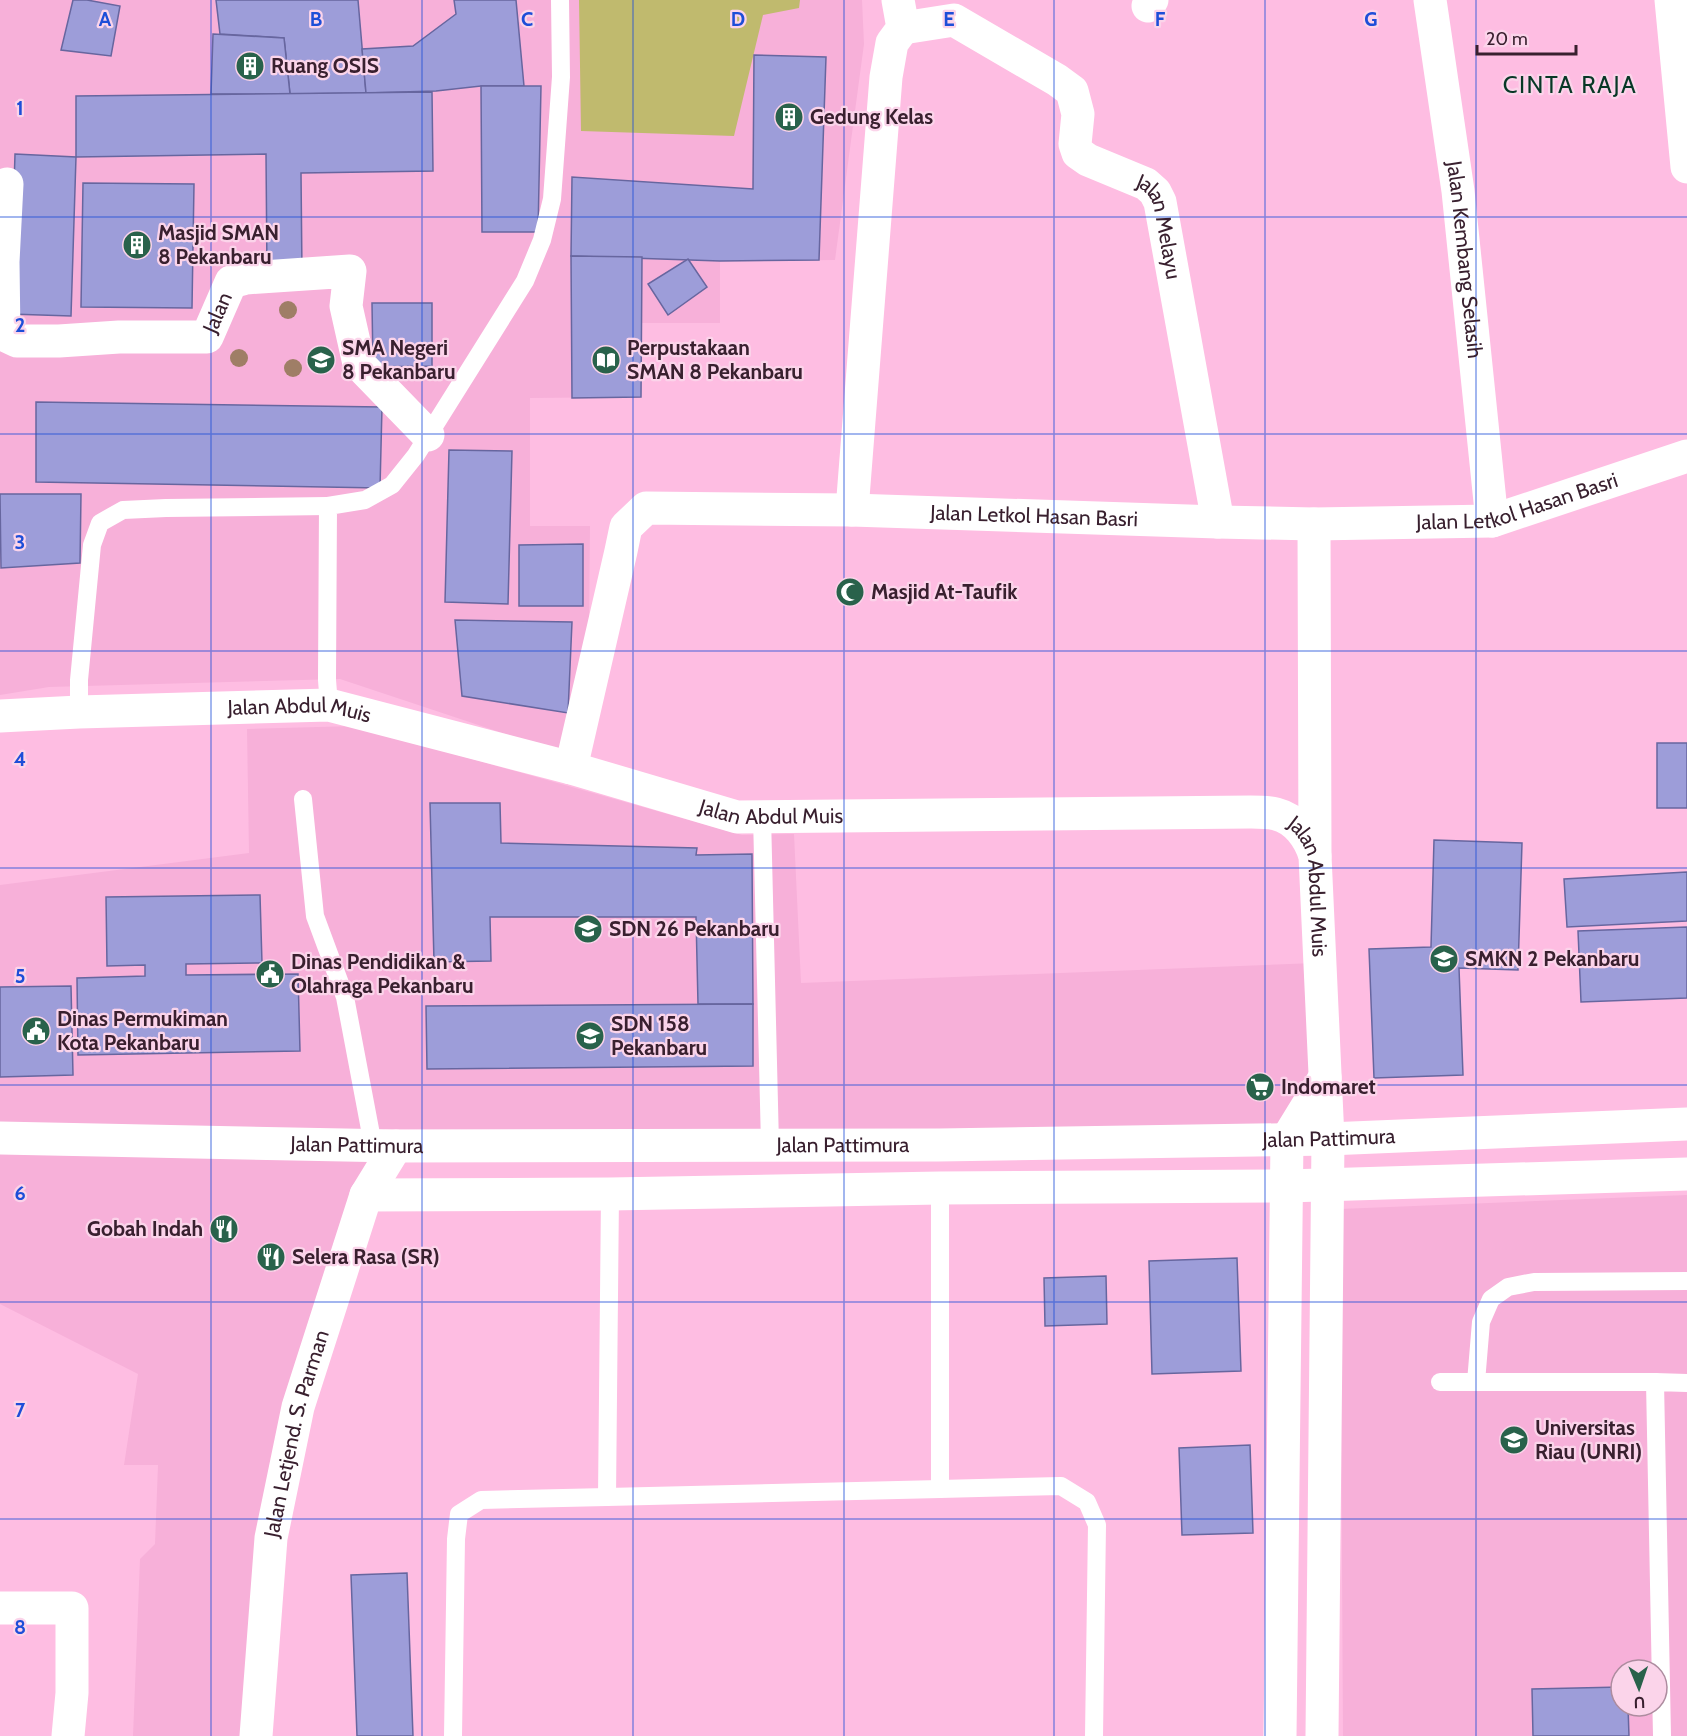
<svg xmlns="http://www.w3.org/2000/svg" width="1687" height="1736" font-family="Cabin,sans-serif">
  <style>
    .built { fill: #f7b0d9; fill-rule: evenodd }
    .green { fill: #c0ba6e }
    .building { fill: #9d9dd9; stroke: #67669f; stroke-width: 1.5 }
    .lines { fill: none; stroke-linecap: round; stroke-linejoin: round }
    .lane { stroke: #fff; stroke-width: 18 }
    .street { stroke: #fff; stroke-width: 33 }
    .secondary { stroke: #fff; stroke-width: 33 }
    .tree { fill: #9f7e66 }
    .grid { fill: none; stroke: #1d4ed8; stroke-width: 1.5; stroke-opacity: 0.55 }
    .labels { text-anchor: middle; stroke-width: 4.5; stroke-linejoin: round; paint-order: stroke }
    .poi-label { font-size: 21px; font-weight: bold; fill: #39202f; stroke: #fbd4ea; text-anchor: start }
    .street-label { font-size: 21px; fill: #39202f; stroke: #fbd4ea }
    .quarter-label { font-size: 24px; letter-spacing: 1.5px; fill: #073826; stroke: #fbd4ea }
    .grid-label { font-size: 20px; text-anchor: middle; font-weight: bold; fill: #1d4ed8; stroke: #fbd4ea; stroke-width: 4.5; stroke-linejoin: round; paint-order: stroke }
  </style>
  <rect width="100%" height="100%" fill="#febde2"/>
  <g class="built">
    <polygon points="0,0 862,0 864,44 835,260 720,261 720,323 642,323 641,397 530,398 530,526 590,526 589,631 566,754 340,679 49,687 0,695"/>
    <polygon points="355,726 742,835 794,834 801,983 1315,963 1318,1124 906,1133 385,1129 353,1188 242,1736 133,1736 140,1559 155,1544 158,1465 124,1465 138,1374 0,1304 0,885 249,853 247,729"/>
    <path d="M1687,1195v541h-344l-3,-527zM1621,1670h36v36h-36z"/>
  </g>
  <polygon class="green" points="579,0 800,0 799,8 763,15 734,136 581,131"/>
  <g class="building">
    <polygon points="73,0 87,0 120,6 111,56 61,50"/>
    <polygon points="216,0 358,0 366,93 290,94 284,38 220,34"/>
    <polygon points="454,0 516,0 524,86 481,86 436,91 366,93 362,49 413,46 456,14"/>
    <polygon points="213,34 284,38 290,94 211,94"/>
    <polygon points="754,55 826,57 819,260 720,261 571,256 572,177 753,189"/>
    <polygon points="481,86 541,86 538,232 482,232"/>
    <polygon points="432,92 433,171 301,173 302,273 267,273 266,154 76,157 76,96"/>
    <polygon points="15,154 76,157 71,316 10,314"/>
    <polygon points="83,183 194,184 192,308 81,307"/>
    <polygon points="571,256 642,257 641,397 572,398"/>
    <polygon points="688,259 707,287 668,315 648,284"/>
    <polygon points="372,303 432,303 432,366 373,367"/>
    <polygon points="36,402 382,407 380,488 36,482"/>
    <polygon points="449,450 512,451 508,604 445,602"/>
    <polygon points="0,494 81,494 80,563 1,568"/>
    <polygon points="583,544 583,606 519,606 519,545"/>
    <polygon points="455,620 572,622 568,713 462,696"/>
    <rect x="1657" y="743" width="30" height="65"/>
    <polygon points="430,803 500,803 501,843 697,848 696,855 752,854 753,1004 698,1004 696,917 490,917 491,961 434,962"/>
    <polygon points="1434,840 1522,843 1518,970 1459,968 1463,1075 1374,1078 1369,949 1431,947"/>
    <polygon points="1687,872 1687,921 1567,927 1564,879"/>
    <polygon points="260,895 262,963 186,964 186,975 298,974 300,1051 78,1055 77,978 145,976 145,965 107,966 106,897"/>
    <polygon points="1687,927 1687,998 1581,1002 1578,931"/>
    <polygon points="71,986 73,1075 0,1077 0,987"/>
    <polygon points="753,1004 753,1066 427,1069 426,1006"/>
    <polygon points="1237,1258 1241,1371 1152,1374 1149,1261"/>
    <polygon points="1106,1276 1107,1324 1045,1326 1044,1278"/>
    <polygon points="1250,1445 1253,1533 1182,1535 1179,1448"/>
    <polygon points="407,1573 413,1736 357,1736 351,1575"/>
    <polygon points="1621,1687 1621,1706 1628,1706 1629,1736 1533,1736 1532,1689"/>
  </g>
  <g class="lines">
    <g class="lane">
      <polyline points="329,705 327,680 328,506 365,500 392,485 416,455 525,281 542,240 552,199 561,77 560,0"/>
      <polyline points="79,712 79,680 92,545 100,523 123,510 166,508 328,506"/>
      <polyline points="303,799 315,916 345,997 373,1145"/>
      <polyline points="762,816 770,1145"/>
      <polyline points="940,1188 940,1489 1061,1486 1087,1502 1097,1525 1094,1736"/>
      <polyline points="1440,1382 1655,1382"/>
      <polyline points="1476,1382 1481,1322 1491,1299 1508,1287 1534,1282 1687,1281"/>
      <polyline points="607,1497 940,1489"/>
      <polyline points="453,1736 456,1539 459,1514 481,1500 607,1497 610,1194"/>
      <polyline points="1662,1736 1655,1382 1687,1383"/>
    </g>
    <g class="street">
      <path id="s1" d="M1430,0l28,191 34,330"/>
      <polyline points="1671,0 1687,167"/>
      <polyline points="1148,6 1152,0"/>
      <path id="s2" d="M903,28l51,-8 103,60 15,11 6,23 -3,30 3,9 10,7 58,24 9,8 5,10 58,320"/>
      <path id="s3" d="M7,184l-4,78 1,73 13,6h42l60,-4h88l24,-55 15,-4 104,-7 -4,35 13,58 69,71"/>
      <polyline points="852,510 886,77 892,43 903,28 898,0"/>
      <polyline points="1314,524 1315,856"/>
      <polyline points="0,1608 72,1608 72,1693 68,1736"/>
    </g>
    <g class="secondary">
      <path id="s4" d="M0,716l79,-4 250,-7 242,63 166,49 514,-5c8,0 17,0 25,2 20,5 33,23 39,42l13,283 -6,597"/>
      <path id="s5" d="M571,768l50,-217 5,-24 20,-19 206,2 366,12 96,2 178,-3 195,-65"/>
      <path id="s6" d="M0,1138l396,8 543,-1 389,-6 359,-15"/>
      <polyline points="366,1195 610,1194 940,1188 1287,1186 1687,1174"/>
      <path id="s7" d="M256,1736l15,-198 27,-131 68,-212 30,-49"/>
      <polyline points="1280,1736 1287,1139 1325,1077"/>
    </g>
  </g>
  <g class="tree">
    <circle cx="288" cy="310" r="9"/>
    <circle cx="239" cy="358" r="9"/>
    <circle cx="293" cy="368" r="9"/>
  </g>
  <path class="grid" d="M211,0v1736M422,0v1736M633,0v1736M844,0v1736M1054,0v1736M1265,0v1736M1476,0v1736M0,217h1687M0,434h1687M0,651h1687M0,868h1687M0,1085h1687M0,1302h1687M0,1519h1687"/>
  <defs>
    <g id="building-disc" transform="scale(1.5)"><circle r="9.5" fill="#29624b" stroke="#fbd4ea"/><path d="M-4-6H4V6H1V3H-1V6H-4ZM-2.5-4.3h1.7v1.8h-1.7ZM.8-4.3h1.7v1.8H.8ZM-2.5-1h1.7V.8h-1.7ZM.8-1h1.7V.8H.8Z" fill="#fff"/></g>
    <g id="school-disc" transform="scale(1.5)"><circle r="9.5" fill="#29624b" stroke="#fbd4ea"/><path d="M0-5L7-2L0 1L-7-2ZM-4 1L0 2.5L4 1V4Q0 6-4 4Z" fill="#fff"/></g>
    <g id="library-disc" transform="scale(1.5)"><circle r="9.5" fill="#29624b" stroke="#fbd4ea"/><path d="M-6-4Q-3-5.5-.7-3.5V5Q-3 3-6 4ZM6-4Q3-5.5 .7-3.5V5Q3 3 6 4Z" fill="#fff"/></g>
    <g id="mosque-disc" transform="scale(1.5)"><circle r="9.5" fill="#29624b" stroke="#fbd4ea"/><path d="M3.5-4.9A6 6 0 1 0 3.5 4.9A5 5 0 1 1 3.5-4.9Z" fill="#fff"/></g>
    <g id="civic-disc" transform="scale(1.5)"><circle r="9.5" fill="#29624b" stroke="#fbd4ea"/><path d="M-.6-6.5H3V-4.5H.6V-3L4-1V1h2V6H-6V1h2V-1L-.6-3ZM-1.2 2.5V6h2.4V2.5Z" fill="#fff"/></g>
    <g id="supermarket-disc" transform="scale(1.5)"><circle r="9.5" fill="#29624b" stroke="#fbd4ea"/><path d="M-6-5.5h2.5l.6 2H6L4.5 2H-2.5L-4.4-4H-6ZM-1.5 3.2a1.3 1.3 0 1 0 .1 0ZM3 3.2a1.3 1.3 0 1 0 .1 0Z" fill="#fff"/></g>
    <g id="restaurant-disc" transform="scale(1.5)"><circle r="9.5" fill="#29624b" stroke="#fbd4ea"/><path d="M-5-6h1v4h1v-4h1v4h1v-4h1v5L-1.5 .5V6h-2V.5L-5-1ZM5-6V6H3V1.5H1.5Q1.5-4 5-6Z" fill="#fff"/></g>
    <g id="university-disc" transform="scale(1.5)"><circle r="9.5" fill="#29624b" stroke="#fbd4ea"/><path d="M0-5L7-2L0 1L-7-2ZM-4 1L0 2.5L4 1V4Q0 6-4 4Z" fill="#fff"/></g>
  </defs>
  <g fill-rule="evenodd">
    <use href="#building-disc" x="250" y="66"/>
    <use href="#building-disc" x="789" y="117"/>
    <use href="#building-disc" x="137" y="245"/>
    <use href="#school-disc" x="321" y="360"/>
    <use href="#library-disc" x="606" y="360"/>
    <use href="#mosque-disc" x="850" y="592"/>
    <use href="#school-disc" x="588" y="929"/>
    <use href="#school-disc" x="1444" y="959"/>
    <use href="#civic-disc" x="270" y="974"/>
    <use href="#civic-disc" x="36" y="1031"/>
    <use href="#school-disc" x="590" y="1036"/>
    <use href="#supermarket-disc" x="1260" y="1087"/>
    <use href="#restaurant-disc" x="224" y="1229"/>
    <use href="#restaurant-disc" x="271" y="1257"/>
    <use href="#university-disc" x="1514" y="1440"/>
  </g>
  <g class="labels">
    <g class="poi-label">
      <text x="271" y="73">Ruang OSIS</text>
      <text x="810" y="124">Gedung Kelas</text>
      <text x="158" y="240">Masjid SMAN<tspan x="158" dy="24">8 Pekanbaru</tspan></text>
      <text x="342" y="355">SMA Negeri<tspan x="342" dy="24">8 Pekanbaru</tspan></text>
      <text x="627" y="355">Perpustakaan<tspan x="627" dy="24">SMAN 8 Pekanbaru</tspan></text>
      <text x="871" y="599">Masjid At-Taufik</text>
      <text x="609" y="936">SDN 26 Pekanbaru</text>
      <text x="1465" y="966">SMKN 2 Pekanbaru</text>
      <text x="291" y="969">Dinas Pendidikan &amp;<tspan x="291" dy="24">Olahraga Pekanbaru</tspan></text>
      <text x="57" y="1026">Dinas Permukiman<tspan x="57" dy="24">Kota Pekanbaru</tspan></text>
      <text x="611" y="1031">SDN 158<tspan x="611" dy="24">Pekanbaru</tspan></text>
      <text x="1281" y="1094">Indomaret</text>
      <text x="203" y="1236" text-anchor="end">Gobah Indah</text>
      <text x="292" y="1264">Selera Rasa (SR)</text>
      <text x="1535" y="1435">Universitas<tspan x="1535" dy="24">Riau (UNRI)</tspan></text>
    </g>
    <g class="street-label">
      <text dy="7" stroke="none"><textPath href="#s2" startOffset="374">Jalan Melayu</textPath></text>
      <text dy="7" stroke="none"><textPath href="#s1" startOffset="262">Jalan Kembang Selasih</textPath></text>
      <text dy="7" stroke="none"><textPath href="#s3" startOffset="382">Jalan</textPath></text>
      <text dy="7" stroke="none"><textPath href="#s5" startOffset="1149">Jalan Letkol Hasan Basri</textPath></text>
      <text dy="7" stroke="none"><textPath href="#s5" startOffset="663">Jalan Letkol Hasan Basri</textPath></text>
      <text dy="7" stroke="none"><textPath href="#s4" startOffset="300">Jalan Abdul Muis</textPath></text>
      <text dy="7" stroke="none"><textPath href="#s4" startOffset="786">Jalan Abdul Muis</textPath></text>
      <text dy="7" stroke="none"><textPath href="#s4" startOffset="1380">Jalan Abdul Muis</textPath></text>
      <text dy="7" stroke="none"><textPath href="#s6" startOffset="1329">Jalan Pattimura</textPath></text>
      <text dy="7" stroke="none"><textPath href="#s6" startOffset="357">Jalan Pattimura</textPath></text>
      <text dy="7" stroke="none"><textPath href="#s6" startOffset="843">Jalan Pattimura</textPath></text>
      <text dy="7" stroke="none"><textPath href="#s7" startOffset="306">Jalan Letjend. S. Parman</textPath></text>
    </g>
    <g class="quarter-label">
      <text x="1570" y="93">CINTA RAJA</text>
    </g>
  </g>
  <g class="grid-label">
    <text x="105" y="26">A</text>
    <text x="316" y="26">B</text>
    <text x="527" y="26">C</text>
    <text x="738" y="26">D</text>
    <text x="949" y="26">E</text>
    <text x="1160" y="26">F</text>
    <text x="1371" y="26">G</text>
    <text x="20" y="115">1</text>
    <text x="20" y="332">2</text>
    <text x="20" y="549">3</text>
    <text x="20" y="766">4</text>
    <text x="20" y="983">5</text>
    <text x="20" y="1200">6</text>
    <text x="20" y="1417">7</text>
    <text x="20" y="1634">8</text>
  </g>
  <g transform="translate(1639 1688) rotate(178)"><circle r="28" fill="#fbd4ea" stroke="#ad8c9f" stroke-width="1.5"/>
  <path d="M0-4.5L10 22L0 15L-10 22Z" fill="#29624b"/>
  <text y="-9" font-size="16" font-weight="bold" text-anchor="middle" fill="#39202f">U</text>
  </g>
  <path d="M1477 45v9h99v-9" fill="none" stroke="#39202f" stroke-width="3"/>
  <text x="1486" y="45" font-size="18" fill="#39202f" stroke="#fbd4ea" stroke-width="4.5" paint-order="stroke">20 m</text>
</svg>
